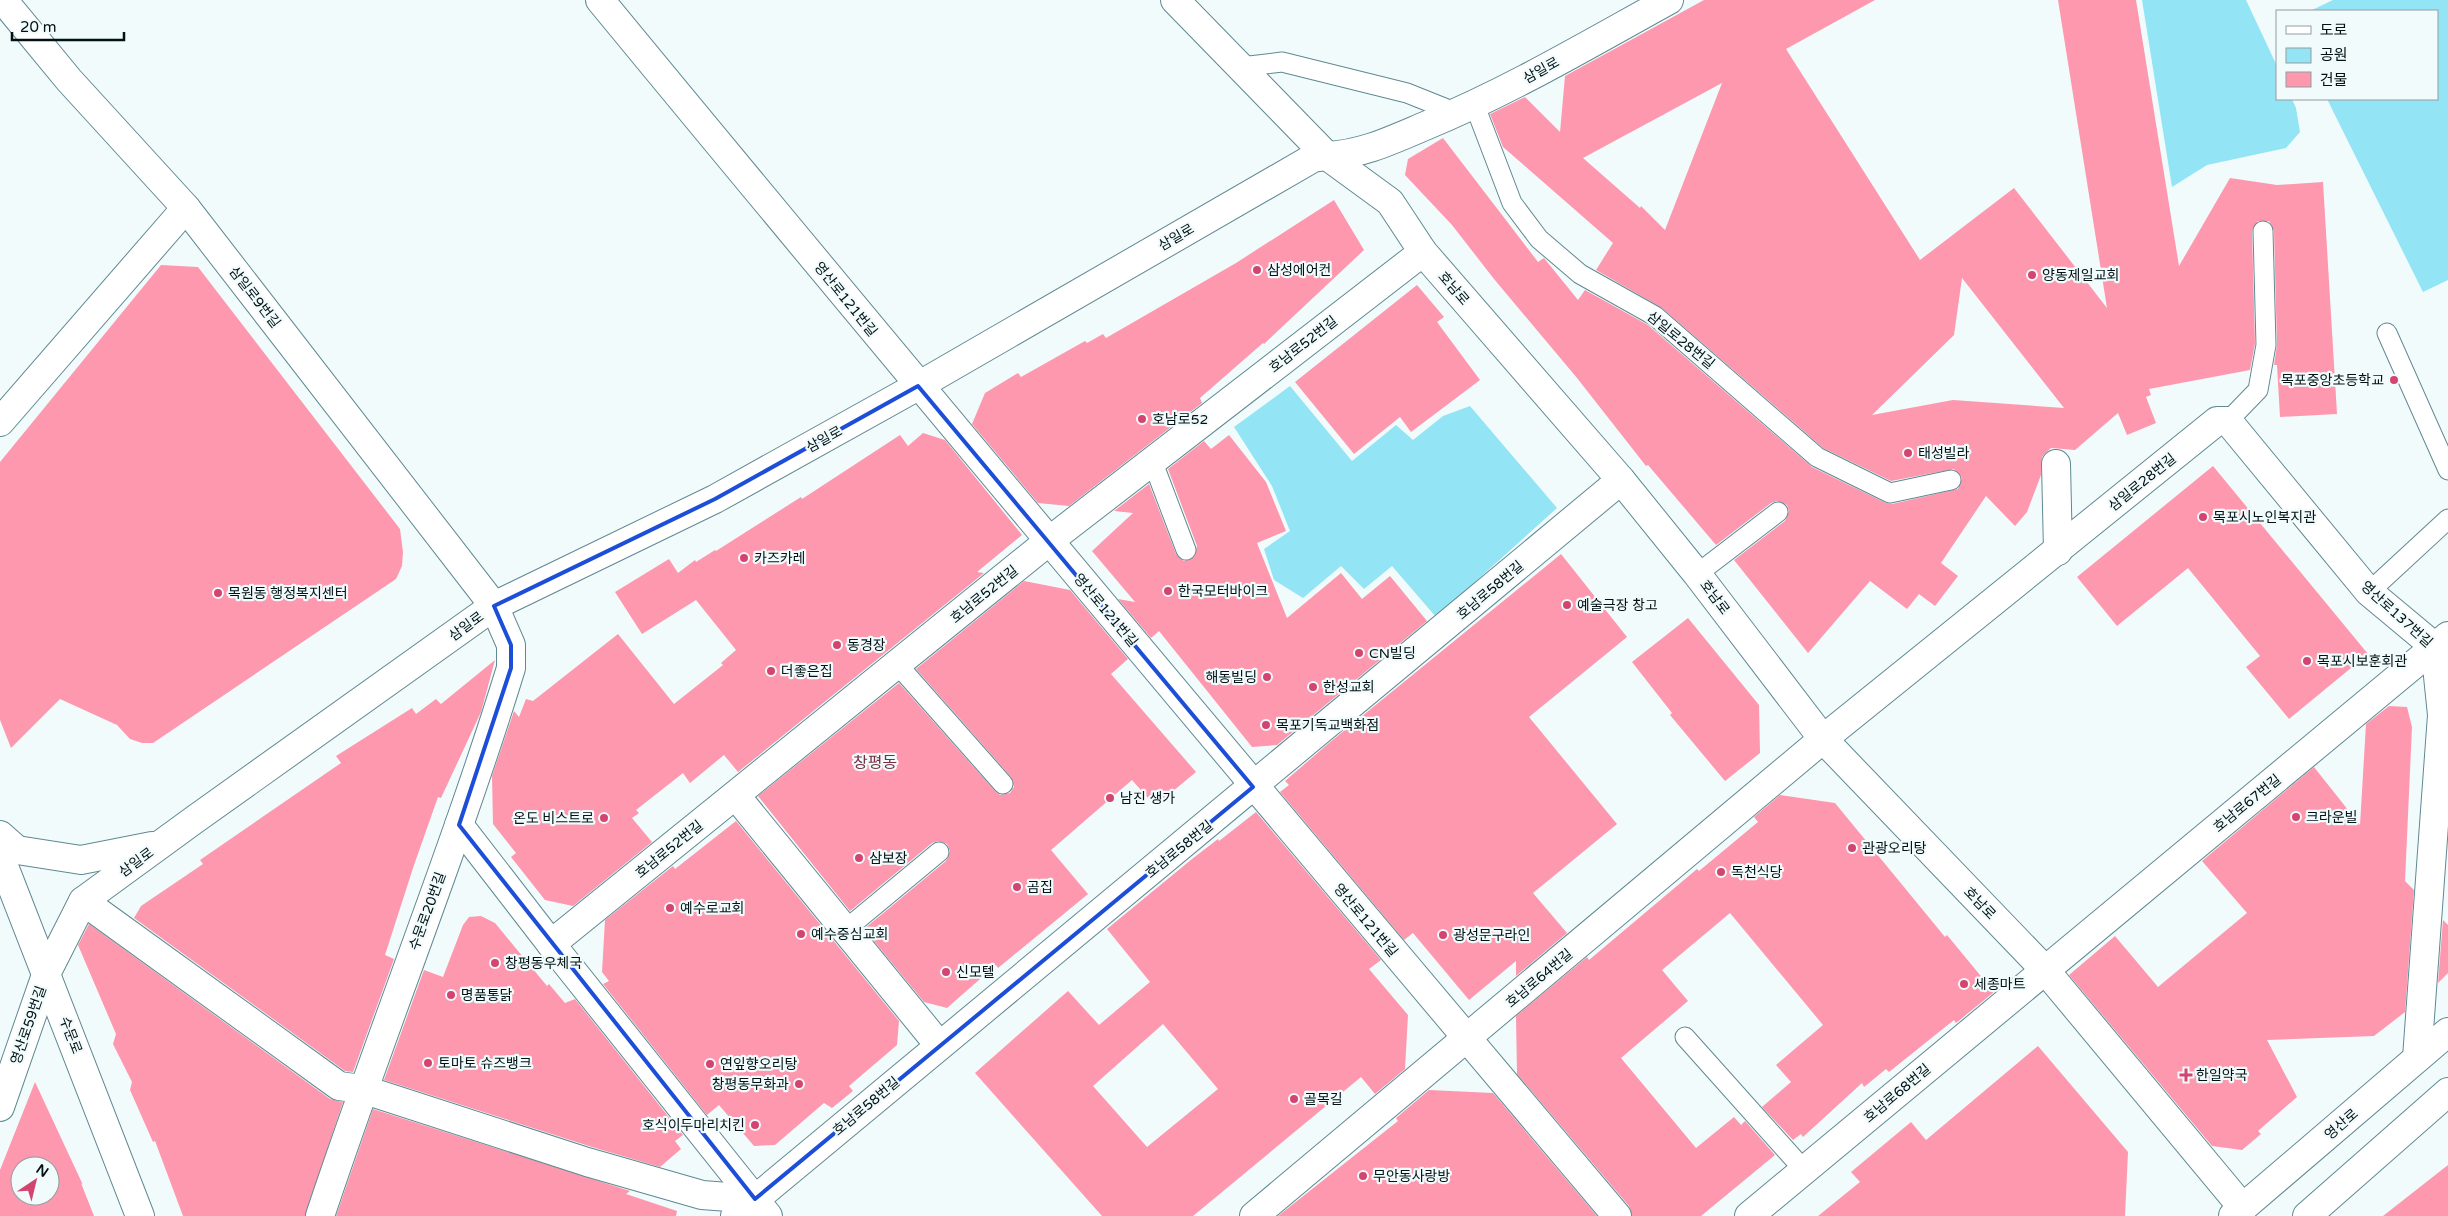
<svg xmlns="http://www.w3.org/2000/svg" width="2448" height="1216" font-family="'Varela Round','Noto Sans KR',sans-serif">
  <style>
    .green { fill: #93e4f4 }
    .building { fill: #fd98ae; fill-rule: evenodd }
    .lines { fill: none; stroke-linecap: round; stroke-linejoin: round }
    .service-casing { stroke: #5f8992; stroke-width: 21 }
    .pedestrian-casing { stroke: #5f8992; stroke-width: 30 }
    .minor-casing { stroke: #5f8992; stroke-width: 30 }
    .tertiary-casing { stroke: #5f8992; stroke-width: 30 }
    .service { stroke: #fff; stroke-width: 19 }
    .pedestrian { stroke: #fff; stroke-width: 28 }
    .minor { stroke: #fff; stroke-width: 28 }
    .tertiary { stroke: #fff; stroke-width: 28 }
    .marked { fill: none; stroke: #1d4ed8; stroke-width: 4; stroke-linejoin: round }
    .poi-dot { fill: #d34570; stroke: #f2fbfc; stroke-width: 2 }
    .labels { text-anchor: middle; stroke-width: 4.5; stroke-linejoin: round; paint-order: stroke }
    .street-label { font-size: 14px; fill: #021114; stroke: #f2fbfc }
    .poi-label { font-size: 14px; fill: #021114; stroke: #f2fbfc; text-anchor: start }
    .quarter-label { font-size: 16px; fill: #752f41; stroke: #f2fbfc }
  </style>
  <rect width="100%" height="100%" fill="#f2fbfc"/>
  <g class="green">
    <polygon points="2142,0 2246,0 2277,66 2277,99 2292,99 2296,108 2300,132 2286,148 2207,165 2172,187"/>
    <polygon points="2333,0 2448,0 2448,280 2423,292 2327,99 2437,99 2437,11 2310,11"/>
    <polygon points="1290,386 1352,461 1396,425 1413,440 1443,416 1470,406 1557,508 1436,617 1392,566 1364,589 1341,566 1303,598 1274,580 1264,549 1290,531 1272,486 1234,427"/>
  </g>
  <g class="building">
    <path d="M1704,0h171l-89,49 134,211 94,-72 93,120 -49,-308h78l43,266 51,-88 47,7 46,-3 14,232 -57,3 -3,-52h-3l3,-20 -3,-114 -5,-10h-11l-6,10 3,113 -5,26 -101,19 2,6 -5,2 10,26 -29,12 -9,-22 -43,37 -24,-2 -9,9 -1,18 -14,37 -12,14 -29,-30 -45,67 17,13 -23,30 -16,-12 -12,15 -37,-28 -62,72 -74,-93 51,-39 4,-10 -2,-6 -10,-4 -6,2 -55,42 -68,-80 -2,1 -69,-88 -83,-99 -42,-54 -47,-50 3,-16 35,-21 95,124 6,-4 34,42 7,-10 63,35 164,142 74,36 6,1 66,-15 4,-11 -8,-9 -63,12 -68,-33 -161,-140 -66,-38 17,-27 -110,-96 -13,-33 35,-17 35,35 5,-56zM1722,83l-57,147 -24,-24 -1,2 -57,-50zM1962,278l102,130 -111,-8 -81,15 82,-80z"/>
    <polygon points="1334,200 1364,250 1264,344 1263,343 1200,398 1202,403 1069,506 1038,503 972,424 985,393 1018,373 1021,377 1085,341 1087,343 1103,334 1106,338 1236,263"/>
    <polygon points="161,265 198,267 400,529 403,552 402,566 396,579 153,743 142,743 130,739 117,725 60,699 11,748 0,720 0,462"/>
    <polygon points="1417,285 1444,317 1437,322 1480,380 1411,432 1400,417 1354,454 1295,382"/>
    <polygon points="923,433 945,440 1022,535 977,572 984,573 738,772 724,755 690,783 683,773 636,810 639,813 632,818 652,842 573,906 545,900 511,857 516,853 493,824 492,776 514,711 519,717 526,699 533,701 618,634 674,704 723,665 721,663 736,650 696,600 642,634 615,592 669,559 678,573 695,560 696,562 715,550 716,551 801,497 802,499 900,435 908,446"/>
    <polygon points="1229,435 1266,482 1286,531 1257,543 1287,618 1341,573 1362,599 1390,576 1427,621 1277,745 1252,747 1159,631 1151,638 1118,599 1135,602 1092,551 1133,513 1114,511 1149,484 1176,554 1184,561 1194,557 1197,546 1168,469 1204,441 1211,449"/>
    <polygon points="2213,466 2368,654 2289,719 2246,667 2260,656 2188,568 2117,626 2077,577"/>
    <polygon points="1561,554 1627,637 1529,717 1617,824 1533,893 1567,933 1516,976 1516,961 1469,1000 1413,933 1404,940 1280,792 1289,785 1285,781 1329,743"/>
    <polygon points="1024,581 1070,590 1128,659 1111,674 1196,772 1155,806 1132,780 1051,850 1088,894 998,968 996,965 947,1008 924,1002 864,929 946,861 950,851 947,844 938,841 932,843 850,911 758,796 899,683 995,791 1000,795 1010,793 1014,787 1011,777 916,669"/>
    <polygon points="1688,618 1759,705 1760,753 1725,781 1670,715 1672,713 1632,662"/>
    <polygon points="495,660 481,712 441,798 438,797 414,865 385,955 394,959 353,1072 345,1071 134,918 141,906 203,864 200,860 341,763 336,756 412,708 416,714 436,699 441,704"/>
    <polygon points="2389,706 2407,707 2412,727 2405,881 2414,890 2405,1012 2374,1036 2267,1040 2297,1097 2258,1131 2261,1134 2242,1150 2212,1146 2069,975 2115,936 2158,987 2247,913 2202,861 2314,767 2360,825 2366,724"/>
    <polygon points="1780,795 1835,803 1945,937 1947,935 1994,992 1956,1023 1954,1020 1889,1072 1886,1069 1864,1087 1862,1083 1803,1137 1801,1134 1793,1140 1762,1107 1791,1082 1776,1065 1823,1025 1730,913 1662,970 1688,1001 1621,1058 1696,1148 1734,1117 1741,1125 1745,1121 1775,1155 1701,1216 1632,1216 1629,1206 1517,1074 1516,1016 1587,957 1589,960 1697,869 1699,871 1758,822 1754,817"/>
    <path d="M1256,812l125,148 -12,9 39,46 -3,54 -30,25 -14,-17 -168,139h-91l-127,-143 93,-82 31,34 51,-43 -43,-53 85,-70 26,-20 1,2zM1163,1024l55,65 -71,58 -54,-61z"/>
    <polygon points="736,821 899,1021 897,1045 849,1086 853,1091 832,1108 824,1103 775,1145 754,1146 719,1105 707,1115 603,984 609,981 602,972 605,920 673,866 675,869"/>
    <polygon points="481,916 495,923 547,986 549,984 565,1003 575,999 683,1135 675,1141 681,1149 660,1167 592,1147 384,1080 424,970 443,977 463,925 469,917"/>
    <polygon points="2443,920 2448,925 2448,973 2438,983"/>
    <polygon points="89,924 330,1099 343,1102 305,1216 183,1216 155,1141 153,1142 130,1090 132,1082 113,1044 116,1034 78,945"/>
    <polygon points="2038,1046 2128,1152 2125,1216 1818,1216 1860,1182 1851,1172 1911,1122 1926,1140"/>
    <path d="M35,1082l48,103 -2,-2 13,33h-94v-46zM20,1166h30v30h-30z"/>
    <polygon points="1429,1090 1493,1093 1597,1216 1278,1216 1398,1121 1396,1118"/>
    <polygon points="373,1109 630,1191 626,1194 677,1211 676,1216 336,1216"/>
    <polygon points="2448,1165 2448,1216 2383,1216"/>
  </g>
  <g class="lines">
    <g class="service-casing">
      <g id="service">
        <polyline points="1241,67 1282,62 1407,93 1457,113"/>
        <polyline points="1475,106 1512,203 1539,239 1580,274 1655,316 1817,457 1890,493 1951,480"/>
        <polyline points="2387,333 2448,470"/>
        <polyline points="2228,421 2258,390 2266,345 2263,231"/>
        <polyline points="1152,460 1186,550"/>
        <polyline points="1697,574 1778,512"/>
        <polyline points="2369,592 2448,519"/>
        <polyline points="897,664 1003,784"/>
        <polyline points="845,930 939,852"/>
        <polyline points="1685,1037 1804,1170"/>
      </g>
    </g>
    <g class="pedestrian-casing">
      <g id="pedestrian">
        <polyline points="459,825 551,944"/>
        <path d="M320,1216c61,-184 134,-363 191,-548v-23l-17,-39"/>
      </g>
    </g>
    <g class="minor-casing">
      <g id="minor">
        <polyline points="3,0 69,80 186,208 494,606"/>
        <path d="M600,0c336,408 676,812 1017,1216"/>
        <polyline points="1175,0 1327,156 1390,202 1423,252 1621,480 1697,574 1823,739 2045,970 2243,1208"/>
        <path d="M1327,156c36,-2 65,-16 98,-30 85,-35 164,-82 244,-126"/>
        <polyline points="0,422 186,208"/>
        <polyline points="2056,464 2058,551"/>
        <polyline points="736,796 939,1045"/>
        <polyline points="83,901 339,1086 362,1089 587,1162 702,1195 755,1199"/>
        <polyline points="2417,1058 2442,715 2435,647"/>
        <polyline points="735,1216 1621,480"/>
        <polyline points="768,1216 551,944 1049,541 1423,252"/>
        <polyline points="1254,1216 1823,739 2217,421 2228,421 2369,592 2435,647 2448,662"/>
        <polyline points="1749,1216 2448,636"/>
      </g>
    </g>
    <g class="tertiary-casing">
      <g id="tertiary">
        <polyline points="0,835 17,850 81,860 152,846"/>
        <polyline points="0,856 140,1216"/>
        <polyline points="0,1107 47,972 83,901 194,820 494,606 715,499 918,386 1313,158 1327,156"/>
        <polyline points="2233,1216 2448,1032"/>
        <polyline points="2307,1216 2448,1092"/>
      </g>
    </g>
    <use href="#service" class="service"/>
    <use href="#pedestrian" class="pedestrian"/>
    <use href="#minor" class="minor"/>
    <use href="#tertiary" class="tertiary"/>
  </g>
  <path class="marked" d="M918,386l335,401 -498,412 -296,-374 52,-157v-23l-17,-39 221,-107z"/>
  <g class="poi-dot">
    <circle cx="1257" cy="270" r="5"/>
    <circle cx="2032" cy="275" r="5"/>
    <circle cx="2394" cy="380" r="5"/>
    <circle cx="1142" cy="419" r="5"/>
    <circle cx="1908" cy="453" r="5"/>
    <circle cx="2203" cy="517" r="5"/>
    <circle cx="744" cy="558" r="5"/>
    <circle cx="1168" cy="591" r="5"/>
    <circle cx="218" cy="593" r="5"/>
    <circle cx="1567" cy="605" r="5"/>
    <circle cx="837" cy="645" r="5"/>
    <circle cx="1359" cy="653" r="5"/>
    <circle cx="2307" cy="661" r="5"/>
    <circle cx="771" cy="671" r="5"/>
    <circle cx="1267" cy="677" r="5"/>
    <circle cx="1313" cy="687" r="5"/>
    <circle cx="1266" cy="725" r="5"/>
    <circle cx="1110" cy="798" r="5"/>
    <circle cx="2296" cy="817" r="5"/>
    <circle cx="604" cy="818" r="5"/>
    <circle cx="1852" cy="848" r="5"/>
    <circle cx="859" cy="858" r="5"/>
    <circle cx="1721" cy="872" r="5"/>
    <circle cx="1017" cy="887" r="5"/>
    <circle cx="670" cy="908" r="5"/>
    <circle cx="801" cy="934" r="5"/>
    <circle cx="1443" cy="935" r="5"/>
    <circle cx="495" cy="963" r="5"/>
    <circle cx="946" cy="972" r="5"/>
    <circle cx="1964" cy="984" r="5"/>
    <circle cx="451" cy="995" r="5"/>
    <circle cx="428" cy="1063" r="5"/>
    <circle cx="710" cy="1064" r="5"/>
    <path d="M2183.5 1067.5h5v5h5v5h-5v5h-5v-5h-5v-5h5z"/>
    <circle cx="799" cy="1084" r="5"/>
    <circle cx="1294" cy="1099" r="5"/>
    <circle cx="755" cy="1125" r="5"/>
    <circle cx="1363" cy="1176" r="5"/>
  </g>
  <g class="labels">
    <g class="street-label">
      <text transform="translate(1541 70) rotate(-29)" y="5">삼일로</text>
      <text transform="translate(1176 237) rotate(-30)" y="5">삼일로</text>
      <text transform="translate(1454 288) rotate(49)" y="5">호남로</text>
      <text transform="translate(255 297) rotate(52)" y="5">삼일로9번길</text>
      <text transform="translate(846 299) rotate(51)" y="5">영산로121번길</text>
      <text transform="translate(1681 340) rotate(39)" y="5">삼일로28번길</text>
      <text transform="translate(1303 344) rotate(-38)" y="5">호남로52번길</text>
      <text transform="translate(824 439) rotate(-29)" y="5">삼일로</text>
      <text transform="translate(2142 482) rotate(-39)" y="5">삼일로28번길</text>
      <text transform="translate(1490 590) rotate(-40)" y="5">호남로58번길</text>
      <text transform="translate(984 594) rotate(-39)" y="5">호남로52번길</text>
      <text transform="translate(1715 597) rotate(53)" y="5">호남로</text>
      <text transform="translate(1106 610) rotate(50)" y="5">영산로121번길</text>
      <text transform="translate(2397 614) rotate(42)" y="5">영산로137번길</text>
      <text transform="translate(466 626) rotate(-36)" y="5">삼일로</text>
      <text transform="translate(2247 803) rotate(-39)" y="5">호남로67번길</text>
      <text transform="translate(669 849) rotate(-39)" y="5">호남로52번길</text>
      <text transform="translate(1179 849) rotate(-39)" y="5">호남로58번길</text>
      <text transform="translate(136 862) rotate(-36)" y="5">삼일로</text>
      <text transform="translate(1980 903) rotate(46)" y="5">호남로</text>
      <text transform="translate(427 911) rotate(-70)" y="5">수문로20번길</text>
      <text transform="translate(1366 920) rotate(50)" y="5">영산로121번길</text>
      <text transform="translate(1539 978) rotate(-40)" y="5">호남로64번길</text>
      <text transform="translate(28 1025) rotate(-71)" y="5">영산로59번길</text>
      <text transform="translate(71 1035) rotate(69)" y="5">수문로</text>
      <text transform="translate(1897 1093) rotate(-40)" y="5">호남로68번길</text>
      <text transform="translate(866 1106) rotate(-40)" y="5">호남로58번길</text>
      <text transform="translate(2341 1124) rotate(-41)" y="5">영산로</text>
    </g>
    <g class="poi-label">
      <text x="1267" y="275">삼성에어컨</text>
      <text x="2042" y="280">양동제일교회</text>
      <text x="2384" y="385" text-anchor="end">목포중앙초등학교</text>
      <text x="1152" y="424">호남로52</text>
      <text x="1918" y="458">태성빌라</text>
      <text x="2213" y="522">목포시노인복지관</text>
      <text x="754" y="563">카즈카레</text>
      <text x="1178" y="596">한국모터바이크</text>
      <text x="228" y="598">목원동 행정복지센터</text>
      <text x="1577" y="610">예술극장 창고</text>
      <text x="847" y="650">동경장</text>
      <text x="1369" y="658">CN빌딩</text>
      <text x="2317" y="666">목포시보훈회관</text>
      <text x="781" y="676">더좋은집</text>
      <text x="1257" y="682" text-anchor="end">해동빌딩</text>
      <text x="1323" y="692">한성교회</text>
      <text x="1276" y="730">목포기독교백화점</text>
      <text x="1120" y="803">남진 생가</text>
      <text x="2306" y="822">크라운빌</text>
      <text x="594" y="823" text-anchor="end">온도 비스트로</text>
      <text x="1862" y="853">관광오리탕</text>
      <text x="869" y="863">삼보장</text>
      <text x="1731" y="877">독천식당</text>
      <text x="1027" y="892">곰집</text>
      <text x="680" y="913">예수로교회</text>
      <text x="811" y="939">예수중심교회</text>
      <text x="1453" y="940">광성문구라인</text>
      <text x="505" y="968">창평동우체국</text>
      <text x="956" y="977">신모텔</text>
      <text x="1974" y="989">세종마트</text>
      <text x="461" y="1000">명품통닭</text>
      <text x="438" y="1068">토마토 슈즈뱅크</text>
      <text x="720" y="1069">연잎향오리탕</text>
      <text x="2196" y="1080">한일약국</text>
      <text x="789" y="1089" text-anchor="end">창평동무화과</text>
      <text x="1304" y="1104">골목길</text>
      <text x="745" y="1130" text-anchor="end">호식이두마리치킨</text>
      <text x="1373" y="1181">무안동사랑방</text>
    </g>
    <g class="quarter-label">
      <text x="875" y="768">창평동</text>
    </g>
  </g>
  <rect x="2276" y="10" width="162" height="90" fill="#f2fbfc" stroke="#929d9f"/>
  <rect x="2286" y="26" width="25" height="8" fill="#ffffff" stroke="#929d9f"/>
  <text x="2320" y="35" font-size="15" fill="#021114">도로</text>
  <rect x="2286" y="48" width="25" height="15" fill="#93e4f4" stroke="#929d9f"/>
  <text x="2320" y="60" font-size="15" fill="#021114">공원</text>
  <rect x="2286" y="72" width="25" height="15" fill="#fd98ae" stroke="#929d9f"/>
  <text x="2320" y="85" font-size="15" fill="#021114">건물</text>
  <g transform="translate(35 1181) rotate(35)"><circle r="24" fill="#f2fbfc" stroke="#929d9f"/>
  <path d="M0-4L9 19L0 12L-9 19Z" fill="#d34570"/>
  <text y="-8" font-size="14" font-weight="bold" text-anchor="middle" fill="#021114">N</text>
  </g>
  <path d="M12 32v8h112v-8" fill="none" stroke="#021114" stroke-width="2.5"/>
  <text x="20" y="32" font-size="15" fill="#021114" stroke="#f2fbfc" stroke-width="4" paint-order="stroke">20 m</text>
</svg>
